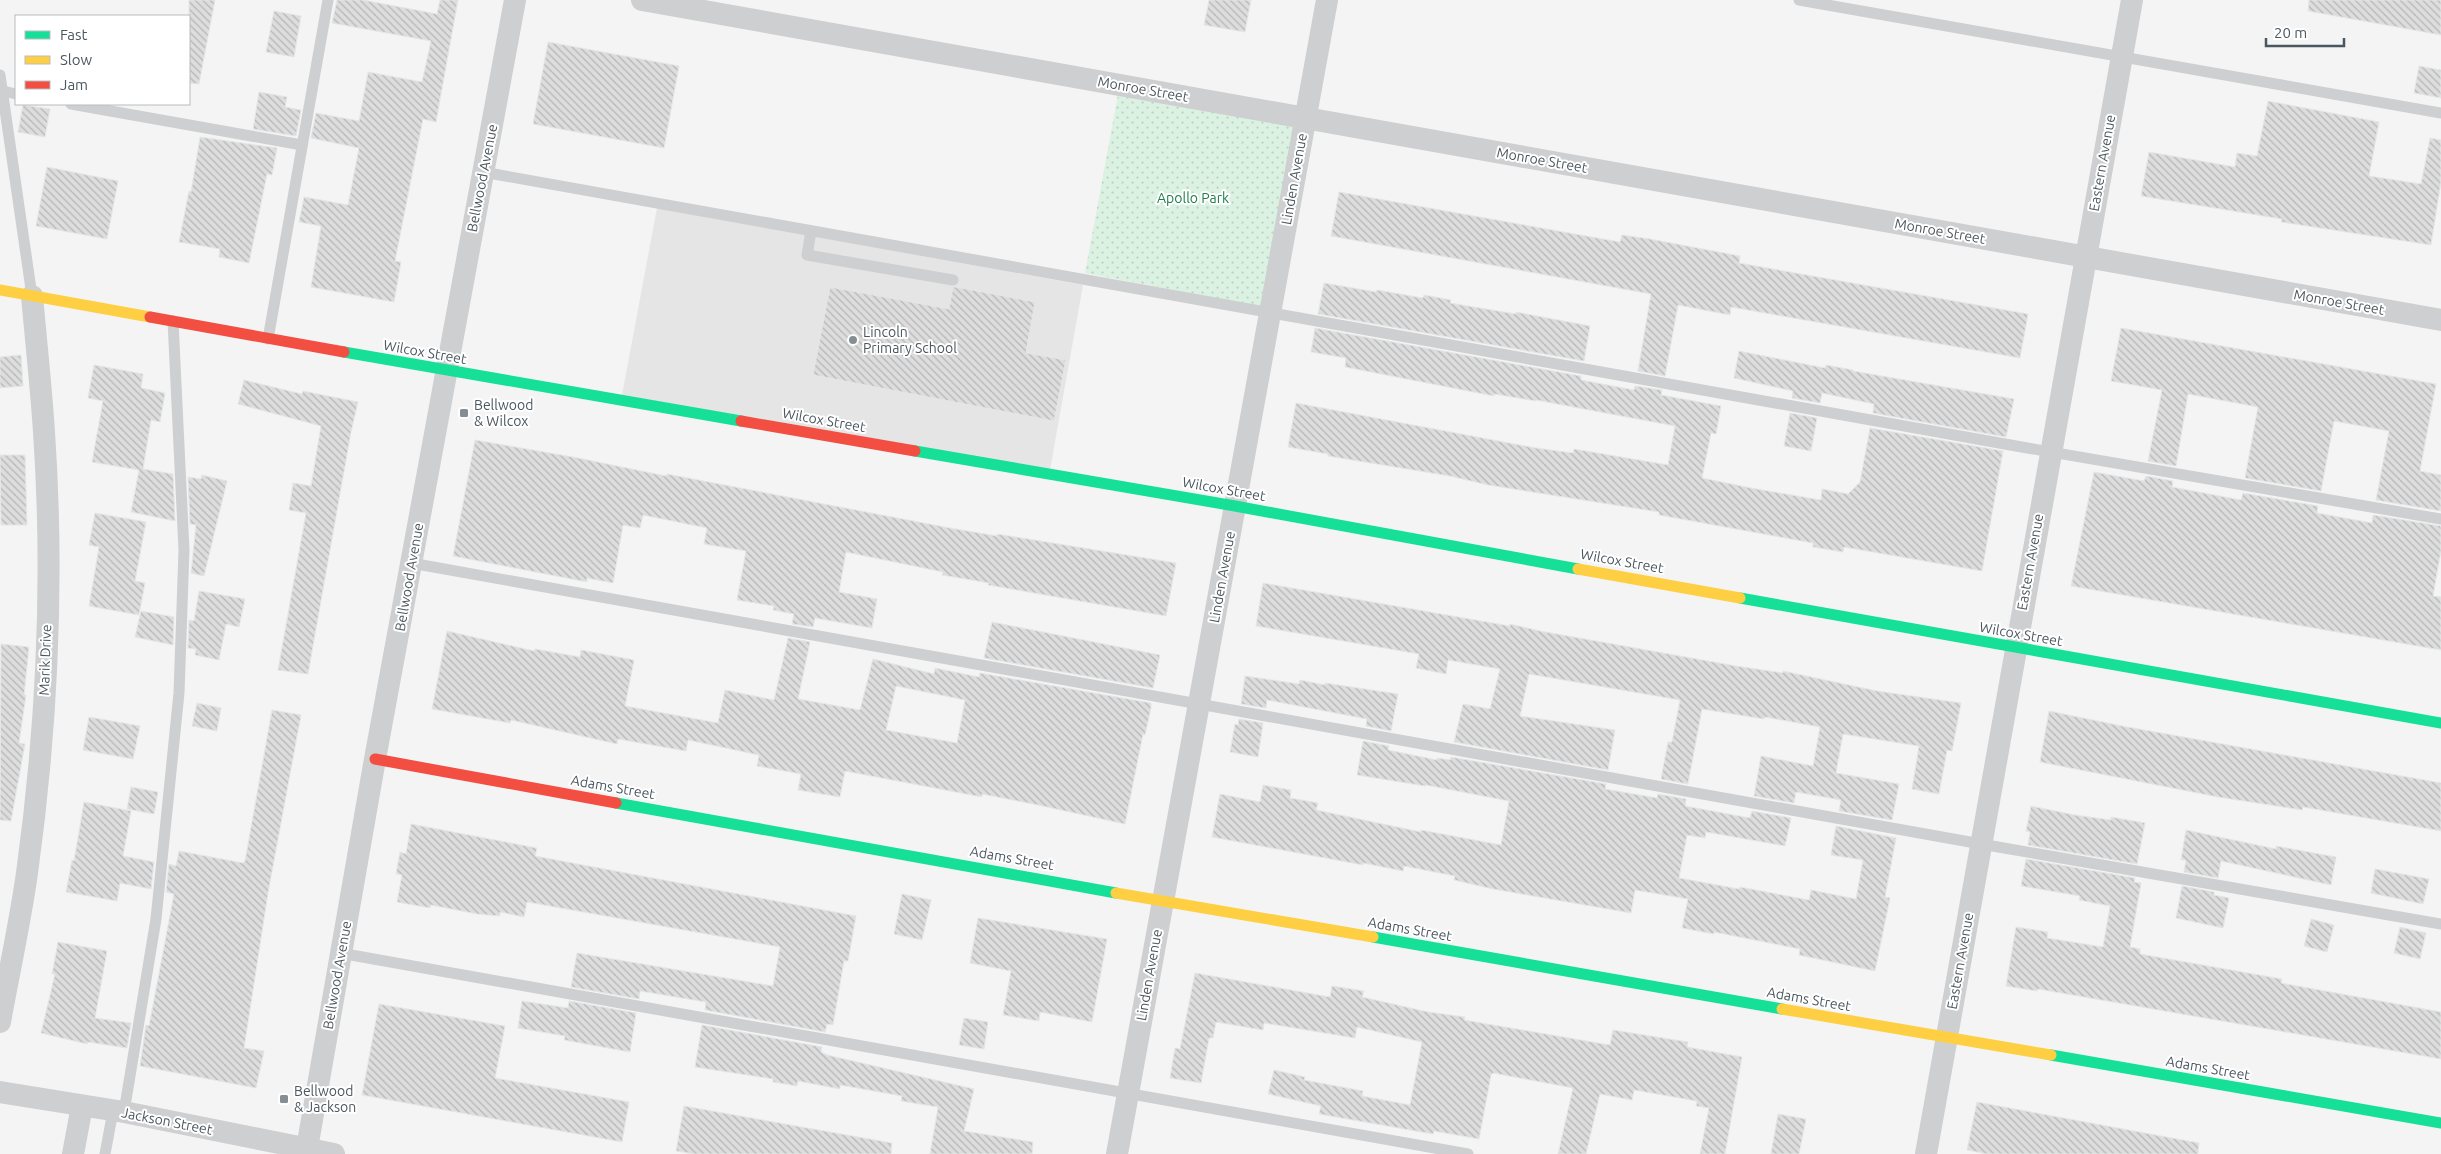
<svg xmlns="http://www.w3.org/2000/svg" width="2441" height="1154" font-family="Ubuntu,sans-serif">
  <style>
    .education { fill: #e6e5e5 }
    .park { fill: url(#park-dots) }
    .building { fill: url(#building-back-hatch); stroke: #e5e6e6; fill-rule: evenodd }
    .lines { fill: none; stroke-linecap: round; stroke-linejoin: round }
    .lane { stroke: #cecfd1; stroke-width: 11 }
    .street { stroke: #cecfd1; stroke-width: 22 }
    .fast { stroke: #16e098; stroke-width: 11 }
    .slow { stroke: #ffcf43; stroke-width: 11 }
    .jam { stroke: #f24e42; stroke-width: 11 }
    .poi-dot { fill: #868e93; stroke: #fff; stroke-width: 2 }
    .labels { text-anchor: middle; stroke-width: 4; stroke-linejoin: round; paint-order: stroke }
    .street-label { font-size: 14px; fill: #4b575f; stroke: #fff }
    .park-label { font-size: 14px; fill: #1e7e4a; stroke: #fff }
    .poi-label { font-size: 14px; fill: #4b575f; stroke: #fff; text-anchor: start }
  </style>
  <defs>
    <pattern id="park-dots" width="8" height="8" patternUnits="userSpaceOnUse" patternTransform="scale(1.25)"><rect width="8" height="8" fill="#dbf1e2"/><path d="M2 2h.1M6 6h.1" fill="none" stroke="#bdd1c4" stroke-width="1.8" stroke-linecap="round"/></pattern>
    <pattern id="building-back-hatch" width="6" height="6" patternUnits="userSpaceOnUse" patternTransform="scale(1.25)"><rect width="6" height="6" fill="#ddddde"/><path d="M-1 5l2 2M0 0l6 6M5-1l2 2" fill="none" stroke="#b5b6b7"/></pattern>
  </defs>
  <rect width="100%" height="100%" fill="#f4f4f4"/>
  <polygon class="education" points="657,208 1083,285 1050,470 622,395"/>
  <polygon class="park" points="1119,89 1301,122 1267,308 1085,273"/>
  <g class="building">
    <polygon points="189,0 215,0 199,84 189,83"/>
    <polygon points="337,0 363,0 437,14 440,0 458,0 436,122 423,119 395,261 401,262 394,302 311,287 321,226 299,222 304,197 348,205 359,148 311,138 316,113 359,121 368,72 422,82 431,41 332,23"/>
    <polygon points="1209,0 1251,0 1245,32 1204,25"/>
    <polygon points="2309,0 2441,0 2441,35 2308,11"/>
    <polygon points="274,11 301,16 294,57 266,52"/>
    <polygon points="548,42 679,66 664,148 533,124"/>
    <polygon points="2419,66 2441,70 2441,98 2414,93"/>
    <polygon points="259,92 287,97 285,107 301,110 296,136 253,129"/>
    <polygon points="2268,101 2379,122 2369,176 2421,184 2430,138 2441,140 2441,182 2431,245 2281,222 2282,219 2141,196 2149,152 2235,167 2237,153 2257,156"/>
    <polygon points="23,105 50,109 45,137 18,132"/>
    <polygon points="200,137 277,148 272,175 267,174 249,263 219,257 220,249 179,242 189,191 191,192"/>
    <polygon points="47,167 118,181 107,239 36,226"/>
    <polygon points="1339,192 1620,242 1622,235 1650,239 1740,256 1739,263 2028,314 2020,358 1731,307 1730,315 1678,305 1665,376 1638,371 1651,294 1331,236"/>
    <polygon points="1324,283 1376,292 1377,290 1423,298 1424,295 1451,300 1450,303 1516,314 1516,312 1590,326 1584,361 1318,314"/>
    <polygon points="830,287 949,309 953,287 956,287 1035,302 1026,353 1066,360 1054,421 813,375"/>
    <polygon points="1315,328 1581,376 1581,380 1634,390 1635,386 1662,390 1661,395 1721,406 1716,434 1711,433 1702,478 1751,488 1821,500 1822,489 1848,494 1860,482 1870,428 2003,451 1982,571 1844,547 1843,552 1813,547 1813,543 1659,515 1659,512 1488,485 1450,476 1328,456 1328,454 1288,447 1296,403 1536,448 1573,453 1574,449 1668,465 1675,426 1536,400 1536,401 1494,394 1494,396 1345,367 1346,358 1311,352"/>
    <polygon points="2121,328 2436,384 2420,471 2441,475 2441,511 2376,500 2389,431 2334,421 2321,491 2245,478 2258,407 2188,394 2176,466 2148,461 2162,390 2111,381"/>
    <polygon points="1739,351 1825,368 1826,365 1853,370 1853,371 2014,399 2006,437 1873,413 1874,404 1822,393 1820,403 1792,398 1793,391 1734,378"/>
    <polygon points="21,355 23,386 0,388 0,357"/>
    <polygon points="94,365 143,374 141,388 165,393 160,422 151,420 143,469 173,474 175,521 131,512 139,470 92,462 103,401 88,398"/>
    <polygon points="244,380 302,394 303,391 358,402 351,432 308,674 278,670 306,513 289,510 293,483 311,486 321,426 238,404"/>
    <polygon points="1790,413 1817,418 1811,451 1784,446"/>
    <polygon points="475,440 573,457 666,476 667,474 950,528 997,536 997,534 1176,563 1166,616 988,585 989,583 942,575 943,572 846,552 839,592 877,599 872,628 815,618 813,627 792,624 794,614 773,610 774,606 737,600 746,551 704,544 707,528 643,515 640,528 623,525 613,583 587,578 587,582 453,556"/>
    <polygon points="0,455 25,455 27,525 1,525"/>
    <polygon points="2094,472 2144,481 2146,476 2173,481 2172,487 2241,500 2243,493 2318,506 2317,513 2372,523 2373,515 2441,526 2441,551 2433,596 2441,597 2441,650 2071,586"/>
    <polygon points="202,475 227,481 204,576 191,573 196,525 190,524 188,477 201,479"/>
    <polygon points="95,513 146,522 135,581 145,583 139,615 89,606 99,547 89,545"/>
    <polygon points="1263,583 1510,626 1510,624 1540,631 1736,666 1783,673 1783,671 1877,691 1961,703 1952,751 1947,750 1939,794 1912,789 1919,746 1843,734 1836,773 1899,784 1892,820 1839,811 1841,800 1796,792 1794,803 1754,796 1761,756 1813,766 1820,727 1765,717 1764,719 1702,709 1688,784 1661,779 1668,742 1672,742 1680,700 1529,674 1520,716 1615,730 1608,770 1454,742 1463,704 1490,709 1500,669 1448,660 1446,674 1416,668 1419,654 1256,626"/>
    <polygon points="199,591 245,599 239,627 226,624 219,660 195,655 196,649 188,648 189,620 194,621"/>
    <polygon points="141,611 174,617 173,645 135,637"/>
    <polygon points="992,622 1160,655 1153,688 984,658"/>
    <path d="M447,631l87,20 1,-2 45,8 1,-7 53,10 -9,46 93,17 7,-33 49,10 14,-62 22,4 -12,57 62,11 13,-51 61,15 1,-6 44,9 1,-4 171,30v5l-6,27 -2,-1 -18,90 -87,-19 -56,-11v3l-137,-26 -5,26 -42,-7 3,-16 -44,-8 2,-11 -71,-15 -2,11 -68,-12 -1,5 -106,-24 -1,3 -78,-14zM896,686l69,14 -8,43 -71,-13z"/>
    <polygon points="1,644 29,647 24,695 26,695 19,743 25,744 11,821 0,820"/>
    <polygon points="1245,676 1299,684 1300,680 1325,685 1325,683 1398,694 1391,731 1366,726 1367,719 1267,700 1266,708 1241,704"/>
    <polygon points="197,703 221,708 217,731 192,726"/>
    <polygon points="272,710 301,715 268,893 244,1048 264,1051 256,1088 140,1066 146,1025 149,1026 174,894 166,892 169,864 176,866 179,851 243,863 245,861"/>
    <polygon points="2049,711 2122,726 2441,783 2441,831 2303,807 2302,810 2218,797 2040,762"/>
    <polygon points="89,717 140,726 133,759 83,750"/>
    <polygon points="1239,719 1263,723 1258,757 1230,752 1235,724 1238,725"/>
    <polygon points="1363,741 1389,746 1388,750 1437,760 1437,758 1450,760 1451,757 1606,784 1605,789 1657,798 1658,794 1686,799 1685,806 1750,818 1752,811 1791,818 1785,846 1706,832 1705,838 1687,835 1679,878 1739,889 1740,887 1809,900 1811,890 1856,899 1863,860 1831,855 1836,826 1896,838 1885,897 1890,898 1875,971 1799,955 1800,949 1714,932 1714,934 1682,928 1688,899 1635,890 1631,913 1493,889 1454,880 1455,876 1404,866 1403,871 1363,863 1363,865 1212,837 1220,794 1260,802 1263,785 1291,790 1290,798 1318,803 1316,810 1421,832 1421,830 1501,845 1509,801 1426,785 1425,786 1357,775"/>
    <polygon points="131,787 158,792 154,814 127,809"/>
    <polygon points="84,802 131,811 123,856 154,862 151,889 120,883 117,901 66,892 72,860 74,861"/>
    <polygon points="2031,806 2075,815 2111,820 2111,817 2145,823 2137,864 2028,845 2030,832 2026,831"/>
    <polygon points="411,824 537,848 535,856 856,916 848,961 844,961 833,1025 827,1024 825,1032 705,1010 706,1002 640,991 639,999 571,987 577,953 773,986 780,947 527,902 524,917 500,912 500,916 477,914 431,905 430,908 397,902 402,875 396,874 400,852 406,854"/>
    <polygon points="2186,830 2276,849 2276,846 2336,857 2331,885 2221,861 2218,878 2184,872 2186,860 2181,860"/>
    <polygon points="2026,859 2135,878 2134,882 2141,883 2130,947 2140,949 2140,954 2282,979 2281,983 2441,1012 2441,1059 2038,989 2037,991 2006,986 2016,927 2048,932 2047,938 2103,947 2110,906 2079,900 2080,896 2021,886"/>
    <polygon points="2375,869 2429,879 2423,904 2371,893"/>
    <polygon points="2182,886 2214,892 2214,895 2229,898 2223,928 2176,918"/>
    <polygon points="902,894 931,900 922,940 894,934"/>
    <polygon points="978,918 1107,939 1092,1022 1040,1012 1039,1021 1003,1015 1011,971 970,963"/>
    <polygon points="2311,919 2334,925 2327,952 2304,946"/>
    <polygon points="2400,927 2426,933 2420,959 2394,953"/>
    <polygon points="58,942 107,951 95,1018 131,1023 127,1048 88,1042 87,1044 41,1033 55,974 52,974"/>
    <polygon points="1195,973 1330,997 1332,986 1364,991 1362,997 1428,1012 1465,1017 1464,1020 1610,1045 1613,1030 1688,1042 1687,1047 1742,1057 1725,1154 1700,1154 1709,1108 1696,1106 1697,1101 1634,1090 1632,1100 1600,1094 1586,1154 1558,1154 1573,1088 1493,1073 1491,1075 1479,1139 1434,1131 1433,1134 1319,1114 1321,1106 1268,1094 1274,1070 1305,1077 1304,1080 1363,1091 1362,1096 1410,1105 1422,1042 1357,1027 1355,1038 1264,1023 1263,1030 1216,1022 1213,1038 1209,1038 1201,1083 1170,1078 1175,1048 1180,1049"/>
    <polygon points="522,1001 568,1008 569,1001 636,1013 630,1052 564,1040 565,1036 518,1028"/>
    <polygon points="379,1004 505,1026 495,1078 629,1102 622,1142 362,1095"/>
    <polygon points="964,1018 988,1022 984,1049 959,1045"/>
    <polygon points="702,1025 822,1047 821,1052 827,1055 974,1089 964,1131 1033,1142 1032,1154 930,1154 938,1107 901,1101 902,1096 840,1085 840,1089 798,1081 797,1086 773,1082 773,1079 695,1067"/>
    <polygon points="1977,1102 2199,1143 2198,1154 1987,1154 1967,1150"/>
    <polygon points="684,1106 892,1143 891,1154 694,1154 676,1151"/>
    <polygon points="1778,1114 1806,1119 1799,1154 1771,1154"/>
  </g>
  <g class="lines">
    <g class="lane">
      <polyline points="1799,0 2441,113"/>
      <polyline points="0,75 32,296"/>
      <polyline points="3,91 16,94"/>
      <polyline points="71,104 302,145"/>
      <polyline points="483,172 2016,446 2441,519"/>
      <polyline points="811,231 807,255 953,280"/>
      <polyline points="268,339 328,0"/>
      <polyline points="411,563 1981,844 2441,924"/>
      <polyline points="340,953 1468,1154"/>
      <polyline points="124,1112 156,919 179,693 184,550 173,321"/>
      <polyline points="105,1154 113,1111"/>
    </g>
    <g class="street">
      <polyline points="642,0 2441,320"/>
      <path d="M0,1022c9,-50 20,-99 27,-149 20,-145 27,-295 17,-441 -3,-46 -8,-91 -12,-136"/>
      <polyline points="0,1092 124,1112 334,1154"/>
      <polyline points="73,1154 82,1106"/>
      <polyline points="306,1154 375,759 515,0"/>
      <polyline points="1117,1154 1327,0"/>
      <polyline points="1926,1154 2132,0"/>
    </g>
    <g class="fast">
      <polyline points="344,352 741,421"/>
      <polyline points="915,451 1235,506 1578,569"/>
      <polyline points="1740,598 2441,723"/>
      <polyline points="616,803 1116,893"/>
      <polyline points="1373,937 1782,1009"/>
      <polyline points="2051,1055 2441,1123"/>
    </g>
    <g class="slow">
      <polyline points="0,290 150,317"/>
      <polyline points="1578,569 1740,598"/>
      <polyline points="1116,893 1373,937"/>
      <polyline points="1782,1009 2051,1055"/>
    </g>
    <g class="jam">
      <polyline points="150,317 344,352"/>
      <polyline points="741,421 915,451"/>
      <polyline points="375,759 616,803"/>
    </g>
  </g>
  <g class="poi-dot">
    <circle cx="853" cy="340" r="5"/>
    <rect x="459" y="408" width="10" height="10" rx="2.5"/>
    <rect x="279" y="1094" width="10" height="10" rx="2.5"/>
  </g>
  <g class="labels">
    <g class="street-label">
      <text transform="translate(1143 89) rotate(10)" y="5">Monroe Street</text>
      <text transform="translate(1542 160) rotate(10)" y="5">Monroe Street</text>
      <text transform="translate(2102 163) rotate(-80)" y="5">Eastern Avenue</text>
      <text transform="translate(482 178) rotate(-79)" y="5">Bellwood Avenue</text>
      <text transform="translate(1294 179) rotate(-80)" y="5">Linden Avenue</text>
      <text transform="translate(1940 231) rotate(10)" y="5">Monroe Street</text>
      <text transform="translate(2339 302) rotate(10)" y="5">Monroe Street</text>
      <text transform="translate(425 352) rotate(10)" y="5">Wilcox Street</text>
      <text transform="translate(824 420) rotate(10)" y="5">Wilcox Street</text>
      <text transform="translate(1224 489) rotate(10)" y="5">Wilcox Street</text>
      <text transform="translate(1622 561) rotate(10)" y="5">Wilcox Street</text>
      <text transform="translate(2030 562) rotate(-80)" y="5">Eastern Avenue</text>
      <text transform="translate(409 577) rotate(-80)" y="5">Bellwood Avenue</text>
      <text transform="translate(1222 577) rotate(-80)" y="5">Linden Avenue</text>
      <text transform="translate(2021 634) rotate(10)" y="5">Wilcox Street</text>
      <text transform="translate(45 660) rotate(-88)" y="5">Marik Drive</text>
      <text transform="translate(613 787) rotate(10)" y="5">Adams Street</text>
      <text transform="translate(1012 858) rotate(10)" y="5">Adams Street</text>
      <text transform="translate(1410 929) rotate(10)" y="5">Adams Street</text>
      <text transform="translate(1960 961) rotate(-80)" y="5">Eastern Avenue</text>
      <text transform="translate(337 975) rotate(-80)" y="5">Bellwood Avenue</text>
      <text transform="translate(1149 975) rotate(-80)" y="5">Linden Avenue</text>
      <text transform="translate(1809 999) rotate(10)" y="5">Adams Street</text>
      <text transform="translate(2208 1068) rotate(10)" y="5">Adams Street</text>
      <text transform="translate(167 1121) rotate(11)" y="5">Jackson Street</text>
    </g>
    <g class="park-label">
      <text x="1193" y="203">Apollo Park</text>
    </g>
    <g class="poi-label">
      <text x="863" y="337">Lincoln<tspan x="863" dy="16">Primary School</tspan></text>
      <text x="474" y="410">Bellwood<tspan x="474" dy="16">&amp; Wilcox</tspan></text>
      <text x="294" y="1096">Bellwood<tspan x="294" dy="16">&amp; Jackson</tspan></text>
    </g>
  </g>
  <rect x="15" y="15" width="175" height="90" fill="#ffffff" stroke="#b7bcbf"/>
  <rect x="25" y="31" width="25" height="8" fill="#16e098" stroke="#b7bcbf"/>
  <text x="60" y="40" font-size="15" fill="#4b575f">Fast</text>
  <rect x="25" y="56" width="25" height="8" fill="#ffcf43" stroke="#b7bcbf"/>
  <text x="60" y="65" font-size="15" fill="#4b575f">Slow</text>
  <rect x="25" y="81" width="25" height="8" fill="#f24e42" stroke="#b7bcbf"/>
  <text x="60" y="90" font-size="15" fill="#4b575f">Jam</text>
  <path d="M2266 38v8h78v-8" fill="none" stroke="#4b575f" stroke-width="2.5"/>
  <text x="2274" y="38" font-size="15" fill="#4b575f" stroke="#ffffff" stroke-width="4" paint-order="stroke">20 m</text>
</svg>
